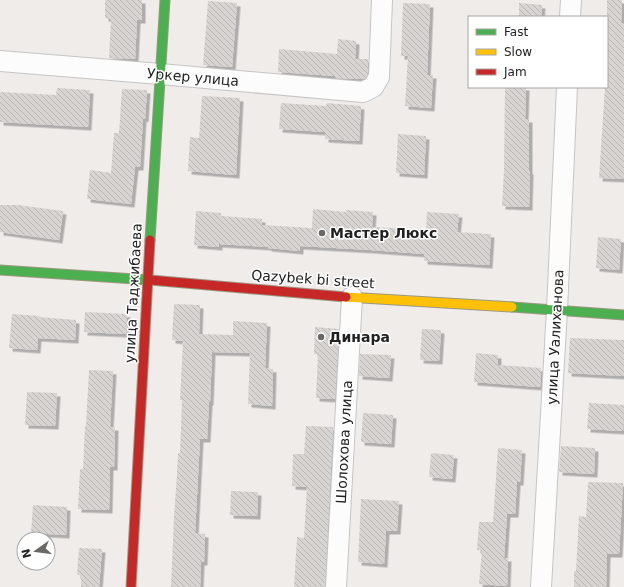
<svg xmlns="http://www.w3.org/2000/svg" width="624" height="587" font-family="'DejaVu Sans',sans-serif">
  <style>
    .building { fill: url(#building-back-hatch); filter: url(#shadow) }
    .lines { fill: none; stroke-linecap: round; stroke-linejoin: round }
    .street-casing { stroke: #c6c5c4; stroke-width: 22 }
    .fast-casing { stroke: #9b9880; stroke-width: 11 }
    .slow-casing { stroke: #9b9880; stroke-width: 11 }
    .jam-casing { stroke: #9b9880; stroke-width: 11 }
    .street { stroke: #fdfcfc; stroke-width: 20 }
    .fast { stroke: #4caf50; stroke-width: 9 }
    .slow { stroke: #ffc107; stroke-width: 9 }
    .jam { stroke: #c62828; stroke-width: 9 }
    .poi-dot { fill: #696867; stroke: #fff; stroke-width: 1.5 }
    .labels { text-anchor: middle; stroke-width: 3; stroke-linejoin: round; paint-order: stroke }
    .street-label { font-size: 14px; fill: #212121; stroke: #fff }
    .poi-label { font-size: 14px; font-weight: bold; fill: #212121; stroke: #fff; text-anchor: start }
  </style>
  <defs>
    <pattern id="building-back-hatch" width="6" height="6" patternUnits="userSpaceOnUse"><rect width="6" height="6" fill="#d8d4d2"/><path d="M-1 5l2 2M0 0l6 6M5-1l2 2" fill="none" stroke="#b9b6b4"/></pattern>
    <filter id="shadow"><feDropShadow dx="3.5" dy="3.5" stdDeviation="0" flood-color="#0004"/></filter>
  </defs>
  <rect width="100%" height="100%" fill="#efecea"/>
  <g class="building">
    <polygon points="105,0 142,0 142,20 137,20 135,59 109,58 111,19 105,18"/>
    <polygon points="607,0 622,0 621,23 624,23 624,179 599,178 605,87 607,87"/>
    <polygon points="208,1 237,3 232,67 203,65"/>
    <polygon points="403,3 430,4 427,75 433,75 431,108 405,106 408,56 401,56"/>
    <polygon points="519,3 542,5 541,17 519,17"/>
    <polygon points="338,39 356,41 355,59 368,59 368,74 365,78 362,79 335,78 335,76 278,72 279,49 337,54"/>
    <polygon points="505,87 526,87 525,119 529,119 529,171 530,171 529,207 502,206 504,170"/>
    <polygon points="57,88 90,90 88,127 0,122 0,92 56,95"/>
    <polygon points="122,89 147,90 145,119 143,118 140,167 135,167 131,204 87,199 90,170 111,173 114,133 119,133"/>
    <polygon points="202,96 240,98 236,175 188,171 190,137 199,138"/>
    <polygon points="281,103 326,106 327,103 361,106 359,141 325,139 325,132 279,129"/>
    <polygon points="398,134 426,136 424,175 396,173"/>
    <polygon points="0,205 18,205 63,211 59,240 0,232"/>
    <polygon points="313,209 346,212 346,210 373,212 372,227 426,230 427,212 459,214 457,232 491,234 489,265 424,261 424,254 371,250 300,246 300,251 268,248 268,247 219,244 219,247 194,245 196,211 221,213 221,216 262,219 262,225 312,228"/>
    <polygon points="598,237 621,239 619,270 596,268"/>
    <polygon points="174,304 200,305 199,334 233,335 233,321 267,323 265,368 273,369 272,406 248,404 250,353 212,352 210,402 209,402 207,439 200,439 197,495 195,533 205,534 204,562 201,562 200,587 171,587 174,517 177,474 178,453 180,453 182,400 180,400 183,341 172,340"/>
    <polygon points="85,312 127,314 126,334 84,332"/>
    <polygon points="12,314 40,316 39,317 76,320 75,340 38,338 37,350 9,348"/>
    <polygon points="315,327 339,329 335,399 316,398 318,354 314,354"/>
    <polygon points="422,329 441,330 439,361 420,360"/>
    <polygon points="570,338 624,340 624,376 568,373"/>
    <polygon points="476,353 498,355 498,365 541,368 540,387 474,382"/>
    <polygon points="360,354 391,355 389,378 359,376"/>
    <polygon points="89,370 113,371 110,427 115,427 114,467 110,467 109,510 78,509 80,469 83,469 85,426 86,426"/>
    <polygon points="27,392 57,393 55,426 25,425"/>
    <polygon points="589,403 624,405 623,431 587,429"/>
    <polygon points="363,413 393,415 391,444 361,442"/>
    <polygon points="306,426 333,427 325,587 294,587 297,537 304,538 307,487 292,486 293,454 304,454"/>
    <polygon points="561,446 595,448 594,474 559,472"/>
    <polygon points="498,448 522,450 520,482 517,482 515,514 507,514 504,558 508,558 507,586 479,584 482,550 477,550 479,522 493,522"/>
    <polygon points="431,453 454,455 452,479 429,477"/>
    <polygon points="588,482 623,483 619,554 607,554 606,587 574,587 574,571 576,571 579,516 586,517"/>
    <polygon points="231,491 258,492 257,516 230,515"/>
    <polygon points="361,499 399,501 397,531 386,531 384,564 358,562"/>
    <polygon points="33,505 67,507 66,535 31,533"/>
    <polygon points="79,548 102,549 99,587 81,587 81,575 77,575"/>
  </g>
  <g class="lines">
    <g class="street-casing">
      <g id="street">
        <polyline points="570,17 571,0"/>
        <polyline points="0,61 160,74 363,92 373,87 379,77 382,0"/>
        <polyline points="336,587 352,297"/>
        <polyline points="541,587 557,310 567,87"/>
      </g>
    </g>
    <g class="fast-casing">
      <g id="fast">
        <polyline points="150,240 165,0"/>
        <polyline points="0,270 150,280"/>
        <polyline points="512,307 624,315"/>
      </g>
    </g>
    <g class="slow-casing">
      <polyline id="slow" points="346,297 512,307"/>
    </g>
    <g class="jam-casing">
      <g id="jam">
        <polyline points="150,280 346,297"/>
        <polyline points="131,587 150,240"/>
      </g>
    </g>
    <use href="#street" class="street"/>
    <use href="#fast" class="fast"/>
    <use href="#slow" class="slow"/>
    <use href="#jam" class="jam"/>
  </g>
  <g class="poi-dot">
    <circle cx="322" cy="233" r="4"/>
    <circle cx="321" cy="337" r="4"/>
  </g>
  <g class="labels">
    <g class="street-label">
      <text transform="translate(193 77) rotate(5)" y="5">Уркер улица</text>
      <text transform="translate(313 279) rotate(4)" y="5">Qazybek bi street</text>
      <text transform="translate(133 293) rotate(-87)" y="5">улица Таджибаева</text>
      <text transform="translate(555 337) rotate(-87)" y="5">улица Уалиханова</text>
      <text transform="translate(344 442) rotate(-87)" y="5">Шолохова улица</text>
    </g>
    <g class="poi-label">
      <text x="330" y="238">Мастер Люкс</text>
      <text x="329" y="342">Динара</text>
    </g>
  </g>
  <rect x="468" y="16" width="140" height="72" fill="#ffffff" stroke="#a6a6a6"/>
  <rect x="476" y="29" width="20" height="6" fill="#4caf50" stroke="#a6a6a6"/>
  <text x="504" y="36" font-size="12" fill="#212121">Fast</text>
  <rect x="476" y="49" width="20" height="6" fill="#ffc107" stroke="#a6a6a6"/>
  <text x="504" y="56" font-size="12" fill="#212121">Slow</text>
  <rect x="476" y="69" width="20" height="6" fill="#c62828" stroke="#a6a6a6"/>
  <text x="504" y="76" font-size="12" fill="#212121">Jam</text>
  <g transform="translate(36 551) rotate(256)"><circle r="19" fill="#ffffff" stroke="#a6a6a6"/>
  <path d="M0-3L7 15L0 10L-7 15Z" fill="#696867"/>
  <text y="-6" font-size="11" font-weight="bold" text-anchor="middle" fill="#212121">N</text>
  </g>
</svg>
